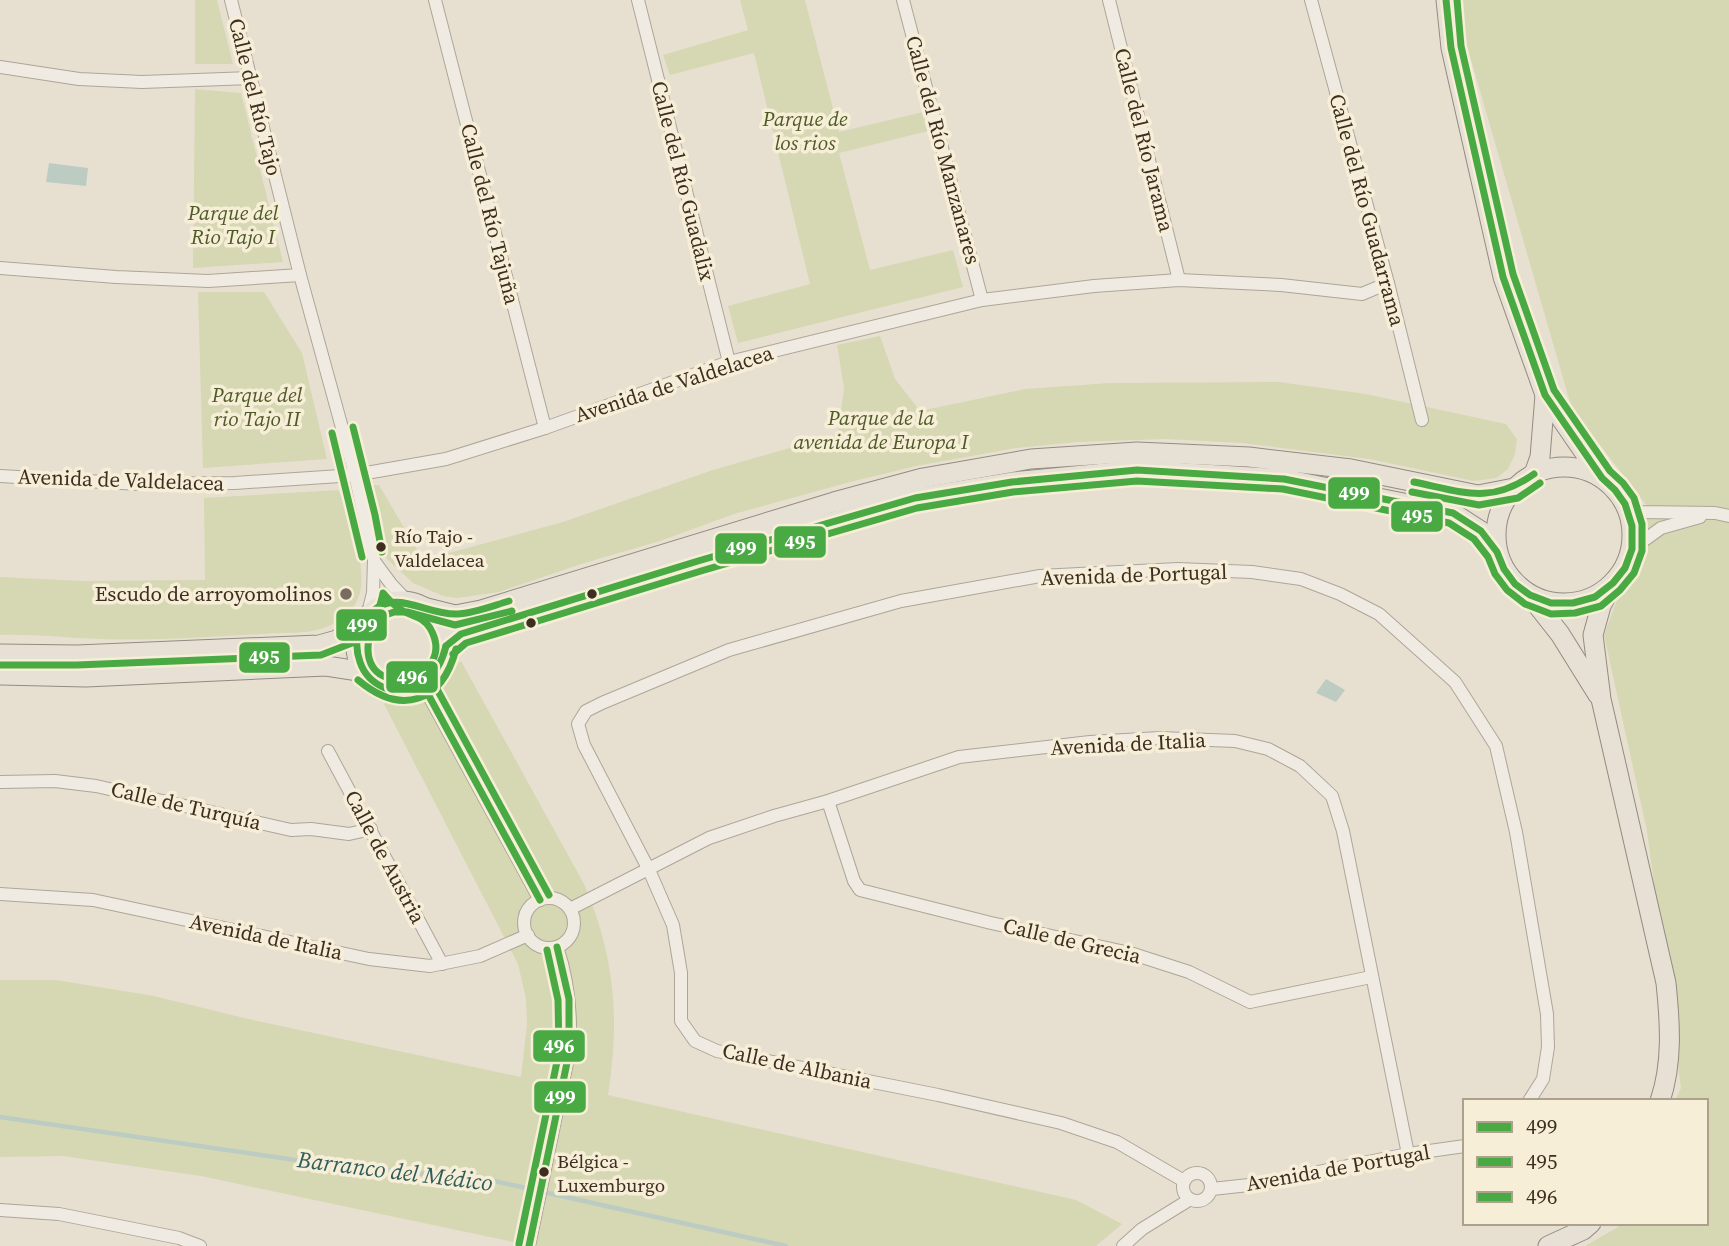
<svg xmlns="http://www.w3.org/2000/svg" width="1729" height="1246" font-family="'Source Serif 4',serif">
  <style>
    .green { fill: #d6d7b3 }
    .water { fill: #bcccc2 }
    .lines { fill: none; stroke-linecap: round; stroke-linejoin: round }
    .stream { stroke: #bcccc2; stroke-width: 4.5 }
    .street-casing { stroke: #ada599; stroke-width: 14 }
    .primary-casing { stroke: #928b80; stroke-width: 21 }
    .street { stroke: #efebe3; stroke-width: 12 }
    .primary { stroke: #e6e1d4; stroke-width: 19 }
    .bus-1-casing { stroke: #f7eed8; stroke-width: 12 }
    .bus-2-casing { stroke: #f7eed8; stroke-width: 12 }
    .bus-3-casing { stroke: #f7eed8; stroke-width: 12 }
    .bus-1 { stroke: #49a943; stroke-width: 7 }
    .bus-2 { stroke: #49a943; stroke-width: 7 }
    .bus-3 { stroke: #49a943; stroke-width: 7 }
    .bus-dot { fill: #3d2e20; stroke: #f7eed8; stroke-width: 2.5 }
    .poi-dot { fill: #786c5e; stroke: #f7eed8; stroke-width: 2.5 }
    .labels { text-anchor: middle; stroke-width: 7; stroke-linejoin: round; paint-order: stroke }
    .bus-label { font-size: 19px; fill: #3d2e20; stroke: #f7eed8; text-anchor: start }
    .street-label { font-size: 21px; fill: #3d2e20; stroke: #f7eed8 }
    .park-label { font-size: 21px; font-style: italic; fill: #4d5a26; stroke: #f7eed8 }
    .poi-label { font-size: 21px; fill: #3d2e20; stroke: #f7eed8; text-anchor: end }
    .water-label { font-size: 23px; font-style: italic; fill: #2f5d5a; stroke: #f7eed8 }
    .line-badge { stroke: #f7eed8; stroke-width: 2.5 }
    .badge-label { font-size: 19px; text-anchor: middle; font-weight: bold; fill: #fff }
  </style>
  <rect width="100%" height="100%" fill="#e7e0d1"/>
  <g class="green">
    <polygon points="195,0 217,0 233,64 195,64"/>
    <polygon points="740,0 805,0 839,132 923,112 928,131 839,153 870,270 953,250 963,287 738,343 728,306 810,284 754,53 670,75 663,55 748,30"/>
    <polygon points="1462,0 1729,0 1729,1246 1585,1246 1618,1227 1619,1223 1706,1223 1706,1101 1675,1101 1681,1088 1647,831 1604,635 1650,510 1572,409 1465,39"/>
    <polygon points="195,89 241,93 283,262 193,268"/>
    <polygon points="198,292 264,292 302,353 327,459 203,468"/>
    <polygon points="880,336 895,379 920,411 1025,389 1110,383 1279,382 1366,394 1506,424 1517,439 1515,454 1508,469 1496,478 1474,481 1369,459 1243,443 1165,439 1077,442 1016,448 916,466 850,482 734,514 660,541 581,564 499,592 457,598 443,596 413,583 387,559 372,485 379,485 423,560 563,522 713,470 838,434 844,388 837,345"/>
    <path d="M338,490l5,8c8,28 27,77 14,103 -6,11 -17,20 -28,25 -19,9 -47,6 -68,8 -53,3 -107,7 -160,5 -34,-1 -67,-5 -101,-4v-58l82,4 123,-1 -1,-82z"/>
    <path d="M461,661l123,223c31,73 36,133 24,211l468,105 46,24 -26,22h-564l-331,-70 -138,-20 -63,1v-177h56l98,16 90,22 277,59 6,-53 -1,-25 -8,-35 -134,-260z"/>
  </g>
  <g class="water">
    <polygon points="49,163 88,168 86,186 46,182"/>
    <polygon points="1326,679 1345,690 1336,702 1316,693"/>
  </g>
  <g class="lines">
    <polyline class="stream" points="0,1117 337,1166 485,1179 786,1246"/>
    <g class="street-casing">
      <g id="street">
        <polyline points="231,0 300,275 355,475 374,560 373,593 367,617"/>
        <polyline points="435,0 545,428"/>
        <polyline points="638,0 729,362"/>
        <polyline points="903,0 982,300"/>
        <polyline points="1109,0 1179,280"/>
        <polyline points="1311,0 1388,283 1422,420"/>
        <polyline points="0,67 79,79 142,82 251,78"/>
        <polyline points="0,268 116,277 208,281 300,275"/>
        <polyline points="0,476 139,484 235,483 355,475 446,459 545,428 729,362 982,300 1094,286 1179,280 1281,285 1362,294 1388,283"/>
        <polyline points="1625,504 1641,512 1715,513 1729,516"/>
        <polyline points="1632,549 1661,528 1700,517"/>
        <polyline points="374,561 391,584 408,602"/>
        <polyline points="423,685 540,900"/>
        <polyline points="328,751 442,964"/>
        <polyline points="0,782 55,781 96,786 291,830 311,829 349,834 371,829"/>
        <polyline points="828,801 854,881 860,890 991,923 1130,953 1189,972 1250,1002 1371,977"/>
        <polyline points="0,894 93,900 369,959 430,966 480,956 528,935"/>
        <circle cx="549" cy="923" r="25"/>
        <polyline points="570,909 709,838 774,816 828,801 959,757 1090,742 1160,738 1235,741 1268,749 1300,766 1332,796 1343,831 1408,1154"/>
        <circle cx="1197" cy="1187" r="14"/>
        <polyline points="1184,1181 1117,1142 1061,1123 938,1095 717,1051 695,1041 681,1021 681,973 673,925 649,870 584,745 578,724 586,711 602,703 729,650 901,601 1040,576 1178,569 1252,572 1301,579 1340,594 1379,614 1455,682 1496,746 1516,832 1547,1014 1548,1047 1543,1079 1529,1101"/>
        <polyline points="1212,1189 1258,1184 1408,1154 1465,1146"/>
        <polyline points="0,1210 59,1214 179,1238 200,1246"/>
        <path d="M529,1246l40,-193c3,-37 0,-71 -12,-106"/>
        <polyline points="1123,1246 1142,1229 1189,1200"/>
      </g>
    </g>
    <g class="primary-casing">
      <g id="primary">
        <polyline points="1446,0 1451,48 1503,277 1545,395 1602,478"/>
        <circle cx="1564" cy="535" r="68"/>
        <polyline points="1534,474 1540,457 1545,395"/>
        <path d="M1613,583l-12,23 -8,29 8,64 65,284c4,39 7,80 -6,118"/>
        <polyline points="1530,596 1560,634 1598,695"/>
        <circle cx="401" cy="646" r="45"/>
        <polyline points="423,607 455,615 481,610 834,502 923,478 1031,459 1137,452 1249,457 1351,469 1478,495 1514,488"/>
        <polyline points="446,646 461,634 698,561 915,498 1012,482 1137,470 1284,479 1453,513 1481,531 1497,552"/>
        <polyline points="0,654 77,655 319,645 337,640 364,620"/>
        <polyline points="0,675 86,677 326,666 365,672"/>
        <polyline points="1548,1246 1583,1230 1591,1223"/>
      </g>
    </g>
    <use href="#street" class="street"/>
    <use href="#primary" class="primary"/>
    <g class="bus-1-casing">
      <g id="bus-1">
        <path d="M1414,482c49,10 76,23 120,-8"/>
        <polyline points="446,646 461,634 698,561 915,498 1012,482 1137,470 1284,479 1453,513 1481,531 1497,552 1504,569 1515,584 1530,595 1551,603 1573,603 1595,597 1613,583 1625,568 1632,549 1632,526 1625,504 1615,490 1602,478 1545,395 1503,277 1451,48 1446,0"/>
        <path d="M446,646c-7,29 -29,53 -61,42 -12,-5 -21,-14 -25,-26 -5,-14 -4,-29 4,-41 27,-38 58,-6 93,-7 18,-1 35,-8 52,-13"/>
        <polyline points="423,685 540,900"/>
        <polyline points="529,1246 569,1053 569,999 557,947"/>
      </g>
    </g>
    <g class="bus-2-casing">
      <g id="bus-2">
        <polyline points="1412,492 1479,505 1518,498 1540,483"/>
        <polyline points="453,654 466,643 701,571 917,508 1013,492 1137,481 1283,489 1449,523 1474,539 1488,557 1495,574 1507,590 1525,604 1551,614 1575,613 1601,606 1620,590 1634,573 1642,551 1642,524 1634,498 1623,483 1610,471 1554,390 1513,274 1461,46 1457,0"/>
        <polyline points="0,665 77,665 321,655 352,643 383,616 394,612 407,612 455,625 512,611"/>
        <path d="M358,680c43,36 84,23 98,-31"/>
      </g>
    </g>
    <g class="bus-3-casing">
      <g id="bus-3">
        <polyline points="353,427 375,515 382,552"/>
        <polyline points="332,433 362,557"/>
        <path d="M383,593c6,7 12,14 20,18 11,6 20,6 27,17 29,50 -59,74 -62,23 -1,-19 12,-39 15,-58z"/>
        <polyline points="432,680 549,895"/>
        <polyline points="519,1244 559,1052 558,1000 547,950"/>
      </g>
    </g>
    <use href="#bus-1" class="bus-1"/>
    <use href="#bus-2" class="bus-2"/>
    <use href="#bus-3" class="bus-3"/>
  </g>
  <g class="bus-dot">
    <circle cx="381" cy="547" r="6"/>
    <circle cx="592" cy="594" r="6"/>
    <circle cx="531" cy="623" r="6"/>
    <circle cx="544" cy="1172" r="6"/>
  </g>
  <circle class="poi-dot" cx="346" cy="594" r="7"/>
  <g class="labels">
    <g class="bus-label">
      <text x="394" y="543">Río Tajo -<tspan x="394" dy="24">Valdelacea</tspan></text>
      <text x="557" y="1168">Bélgica -<tspan x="557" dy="24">Luxemburgo</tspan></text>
    </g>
    <g class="street-label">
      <text transform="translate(255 97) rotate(76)" y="7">Calle del Río Tajo</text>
      <text transform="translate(1144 140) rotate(76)" y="7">Calle del Río Jarama</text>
      <text transform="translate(943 150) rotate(75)" y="7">Calle del Río Manzanares</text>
      <text transform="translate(683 181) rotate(76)" y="7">Calle del Río Guadalix</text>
      <text transform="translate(1367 210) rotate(75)" y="7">Calle del Río Guadarrama</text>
      <text transform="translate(490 214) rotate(76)" y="7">Calle del Río Tajuña</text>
      <text transform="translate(674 384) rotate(-18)" y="7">Avenida de Valdelacea</text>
      <text transform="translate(121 480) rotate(2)" y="7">Avenida de Valdelacea</text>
      <text transform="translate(1134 575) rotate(-2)" y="7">Avenida de Portugal</text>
      <text transform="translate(1128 744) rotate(-3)" y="7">Avenida de Italia</text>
      <text transform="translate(186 806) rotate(13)" y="7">Calle de Turquía</text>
      <text transform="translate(385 857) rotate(62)" y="7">Calle de Austria</text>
      <text transform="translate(266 937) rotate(12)" y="7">Avenida de Italia</text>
      <text transform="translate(1072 941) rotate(13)" y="7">Calle de Grecia</text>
      <text transform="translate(797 1066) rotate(12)" y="7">Calle de Albania</text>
      <text transform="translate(1338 1168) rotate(-10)" y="7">Avenida de Portugal</text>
    </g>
    <g class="park-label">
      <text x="805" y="126">Parque de<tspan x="805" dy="24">los rios</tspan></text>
      <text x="233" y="220">Parque del<tspan x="233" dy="24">Rio Tajo I</tspan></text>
      <text x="257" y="402">Parque del<tspan x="257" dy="24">rio Tajo II</tspan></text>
      <text x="881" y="425">Parque de la<tspan x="881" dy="24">avenida de Europa I</tspan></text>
    </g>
    <g class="poi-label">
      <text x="332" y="601">Escudo de arroyomolinos</text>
    </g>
    <g class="water-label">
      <text transform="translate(395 1171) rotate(7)" y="8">Barranco del Médico</text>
    </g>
  </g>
  <g class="line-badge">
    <rect x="1327" y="476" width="54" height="34" rx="7" fill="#49a943"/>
    <rect x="1390" y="500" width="54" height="33" rx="7" fill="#49a943"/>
    <rect x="773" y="525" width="54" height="34" rx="7" fill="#49a943"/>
    <rect x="714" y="532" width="54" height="33" rx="7" fill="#49a943"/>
    <rect x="335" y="608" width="53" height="34" rx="7" fill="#49a943"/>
    <rect x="238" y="641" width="53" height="33" rx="7" fill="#49a943"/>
    <rect x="385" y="660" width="54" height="34" rx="7" fill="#49a943"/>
    <rect x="532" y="1029" width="54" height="34" rx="7" fill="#49a943"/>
    <rect x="533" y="1080" width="54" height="34" rx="7" fill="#49a943"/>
  </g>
  <g class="badge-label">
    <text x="1354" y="500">499</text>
    <text x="1417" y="523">495</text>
    <text x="800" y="549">495</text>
    <text x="741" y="555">499</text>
    <text x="362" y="632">499</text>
    <text x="264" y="664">495</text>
    <text x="412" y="684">496</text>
    <text x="559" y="1053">496</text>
    <text x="560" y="1104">499</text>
  </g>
  <rect x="1463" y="1099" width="245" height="126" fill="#f7eed8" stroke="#ada18e" stroke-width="2"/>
  <rect x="1477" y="1122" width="35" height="10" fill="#49a943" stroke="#ada18e" stroke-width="2"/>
  <text x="1526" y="1134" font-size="21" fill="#3d2e20">499</text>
  <rect x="1477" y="1157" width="35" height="10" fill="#49a943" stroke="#ada18e" stroke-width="2"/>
  <text x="1526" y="1169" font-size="21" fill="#3d2e20">495</text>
  <rect x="1477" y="1192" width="35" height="10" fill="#49a943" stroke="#ada18e" stroke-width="2"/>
  <text x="1526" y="1204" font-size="21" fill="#3d2e20">496</text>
</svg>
